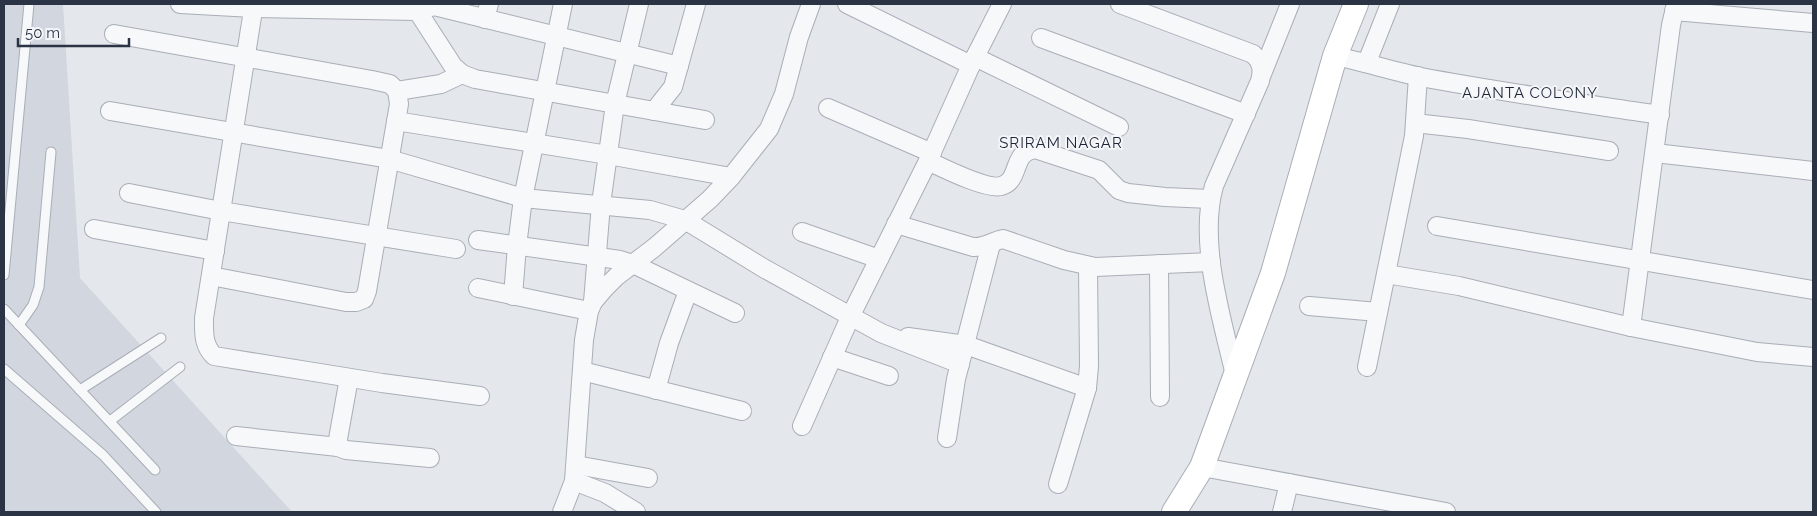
<svg xmlns="http://www.w3.org/2000/svg" width="1817" height="516" font-family="Raleway,sans-serif">
  <style>
    .built { fill: #d2d6de }
    .lines { fill: none; stroke-linecap: round; stroke-linejoin: round }
    .lane-casing { stroke: #a9aeb7; stroke-width: 11 }
    .street-casing { stroke: #a9aeb7; stroke-width: 20 }
    .secondary-casing { stroke: #a9aeb7; stroke-width: 26 }
    .lane { stroke: #f7f8fa; stroke-width: 9 }
    .street { stroke: #f7f8fa; stroke-width: 18 }
    .secondary { stroke: #fff; stroke-width: 24 }
    .labels { text-anchor: middle; stroke-width: 4; stroke-linejoin: round; paint-order: stroke }
    .neighbourhood-label { font-size: 15px; letter-spacing: 1px; fill: #1d2536; stroke: #f4f6f9 }
  </style>
  <rect width="100%" height="100%" fill="#e4e7ec"/>
  <polygon class="built" points="4,4 63,4 80,278 292,512 4,512"/>
  <g class="lines">
    <g class="lane-casing">
      <g id="lane">
        <polyline points="4,275 29,4"/>
        <polyline points="4,309 155,470"/>
        <polyline points="19,325 33,305 39,287 51,152"/>
        <polyline points="4,369 103,455 156,512"/>
        <polyline points="80,390 161,338"/>
        <polyline points="110,421 180,367"/>
      </g>
    </g>
    <g class="street-casing">
      <g id="street">
        <polyline points="180,4 253,8 417,11 434,6 679,66"/>
        <path d="M254,4l-50,314c0,15 -1,27 10,38l168,27 98,13"/>
        <polyline points="413,4 453,66 462,74 475,79 705,120"/>
        <polyline points="847,4 971,65"/>
        <path d="M1120,4l133,50c9,8 10,16 7,27l-46,105c-16,57 8,133 21,189"/>
        <polyline points="1674,11 1813,23"/>
        <polyline points="485,19 489,4"/>
        <polyline points="114,34 372,80 390,84 397,91 399,104 367,291 364,299 356,302 346,302 211,276"/>
        <polyline points="1041,38 1246,114"/>
        <path d="M1335,56c29,6 57,15 86,21 79,15 159,26 239,38"/>
        <polyline points="975,57 1119,127"/>
        <polyline points="1367,62 1390,4"/>
        <polyline points="1262,74 1290,4"/>
        <polyline points="397,91 441,84 462,74"/>
        <polyline points="828,108 932,153"/>
        <polyline points="110,111 389,159 523,198 650,210 685,220 765,269 881,333 960,364"/>
        <polyline points="654,111 673,87 696,4"/>
        <polyline points="396,121 608,155 731,177"/>
        <polyline points="1415,123 1468,129 1609,151"/>
        <polyline points="1655,153 1813,171"/>
        <path d="M928,161c15,7 59,29 73,25 20,-5 10,-34 34,-37l64,21 20,20 9,3 37,4 45,2"/>
        <polyline points="129,193 221,211 456,249"/>
        <path d="M896,224l77,23c12,1 19,-6 30,-8l61,21 31,7 116,-5"/>
        <polyline points="1437,226 1813,290"/>
        <polyline points="94,229 215,251"/>
        <polyline points="802,232 879,259"/>
        <polyline points="478,240 620,260 633,264 735,313"/>
        <polyline points="1159,264 1160,397"/>
        <polyline points="1386,274 1459,286 1631,327 1757,352 1813,357"/>
        <polyline points="478,288 589,311"/>
        <polyline points="513,296 517,246 523,198 563,4"/>
        <polyline points="593,302 601,204 615,104 639,4"/>
        <polyline points="1309,306 1378,312"/>
        <polyline points="1631,327 1671,25 1676,4"/>
        <polyline points="908,337 966,345 1087,388"/>
        <polyline points="832,357 889,376"/>
        <polyline points="1367,367 1414,136 1418,76"/>
        <polyline points="582,371 742,411"/>
        <polyline points="349,378 338,439 338,447 346,450 430,458"/>
        <polyline points="656,390 669,343 688,291"/>
        <polyline points="802,426 851,315 928,161 971,65 1002,4"/>
        <polyline points="236,436 338,447"/>
        <polyline points="947,438 956,379 991,244"/>
        <polyline points="576,465 648,478"/>
        <polyline points="1202,467 1446,512"/>
        <polyline points="574,481 605,493 636,512"/>
        <polyline points="1058,484 1087,388 1089,366 1088,266"/>
        <polyline points="562,512 574,481 584,340 589,311 593,302 604,289 617,276 655,247 710,199 731,177 769,129 784,94 799,37 811,4"/>
        <polyline points="1282,512 1289,483"/>
      </g>
    </g>
    <g class="secondary-casing">
      <polyline id="secondary" points="1174,512 1202,467 1273,273 1335,56 1356,4"/>
    </g>
    <use href="#lane" class="lane"/>
    <use href="#street" class="street"/>
    <use href="#secondary" class="secondary"/>
  </g>
  <g class="labels">
    <g class="neighbourhood-label">
      <text x="1530" y="98">AJANTA COLONY</text>
      <text x="1061" y="148">SRIRAM NAGAR</text>
    </g>
  </g>
  <rect width="1817" height="516" fill="none" stroke="#2b3445" stroke-width="10"/>
  <path d="M18 38v8h111v-8" fill="none" stroke="#2b3445" stroke-width="2.5"/>
  <text x="25" y="38" font-size="15" fill="#2b3445" stroke="#f4f6f9" stroke-width="4" paint-order="stroke">50 m</text>
</svg>
